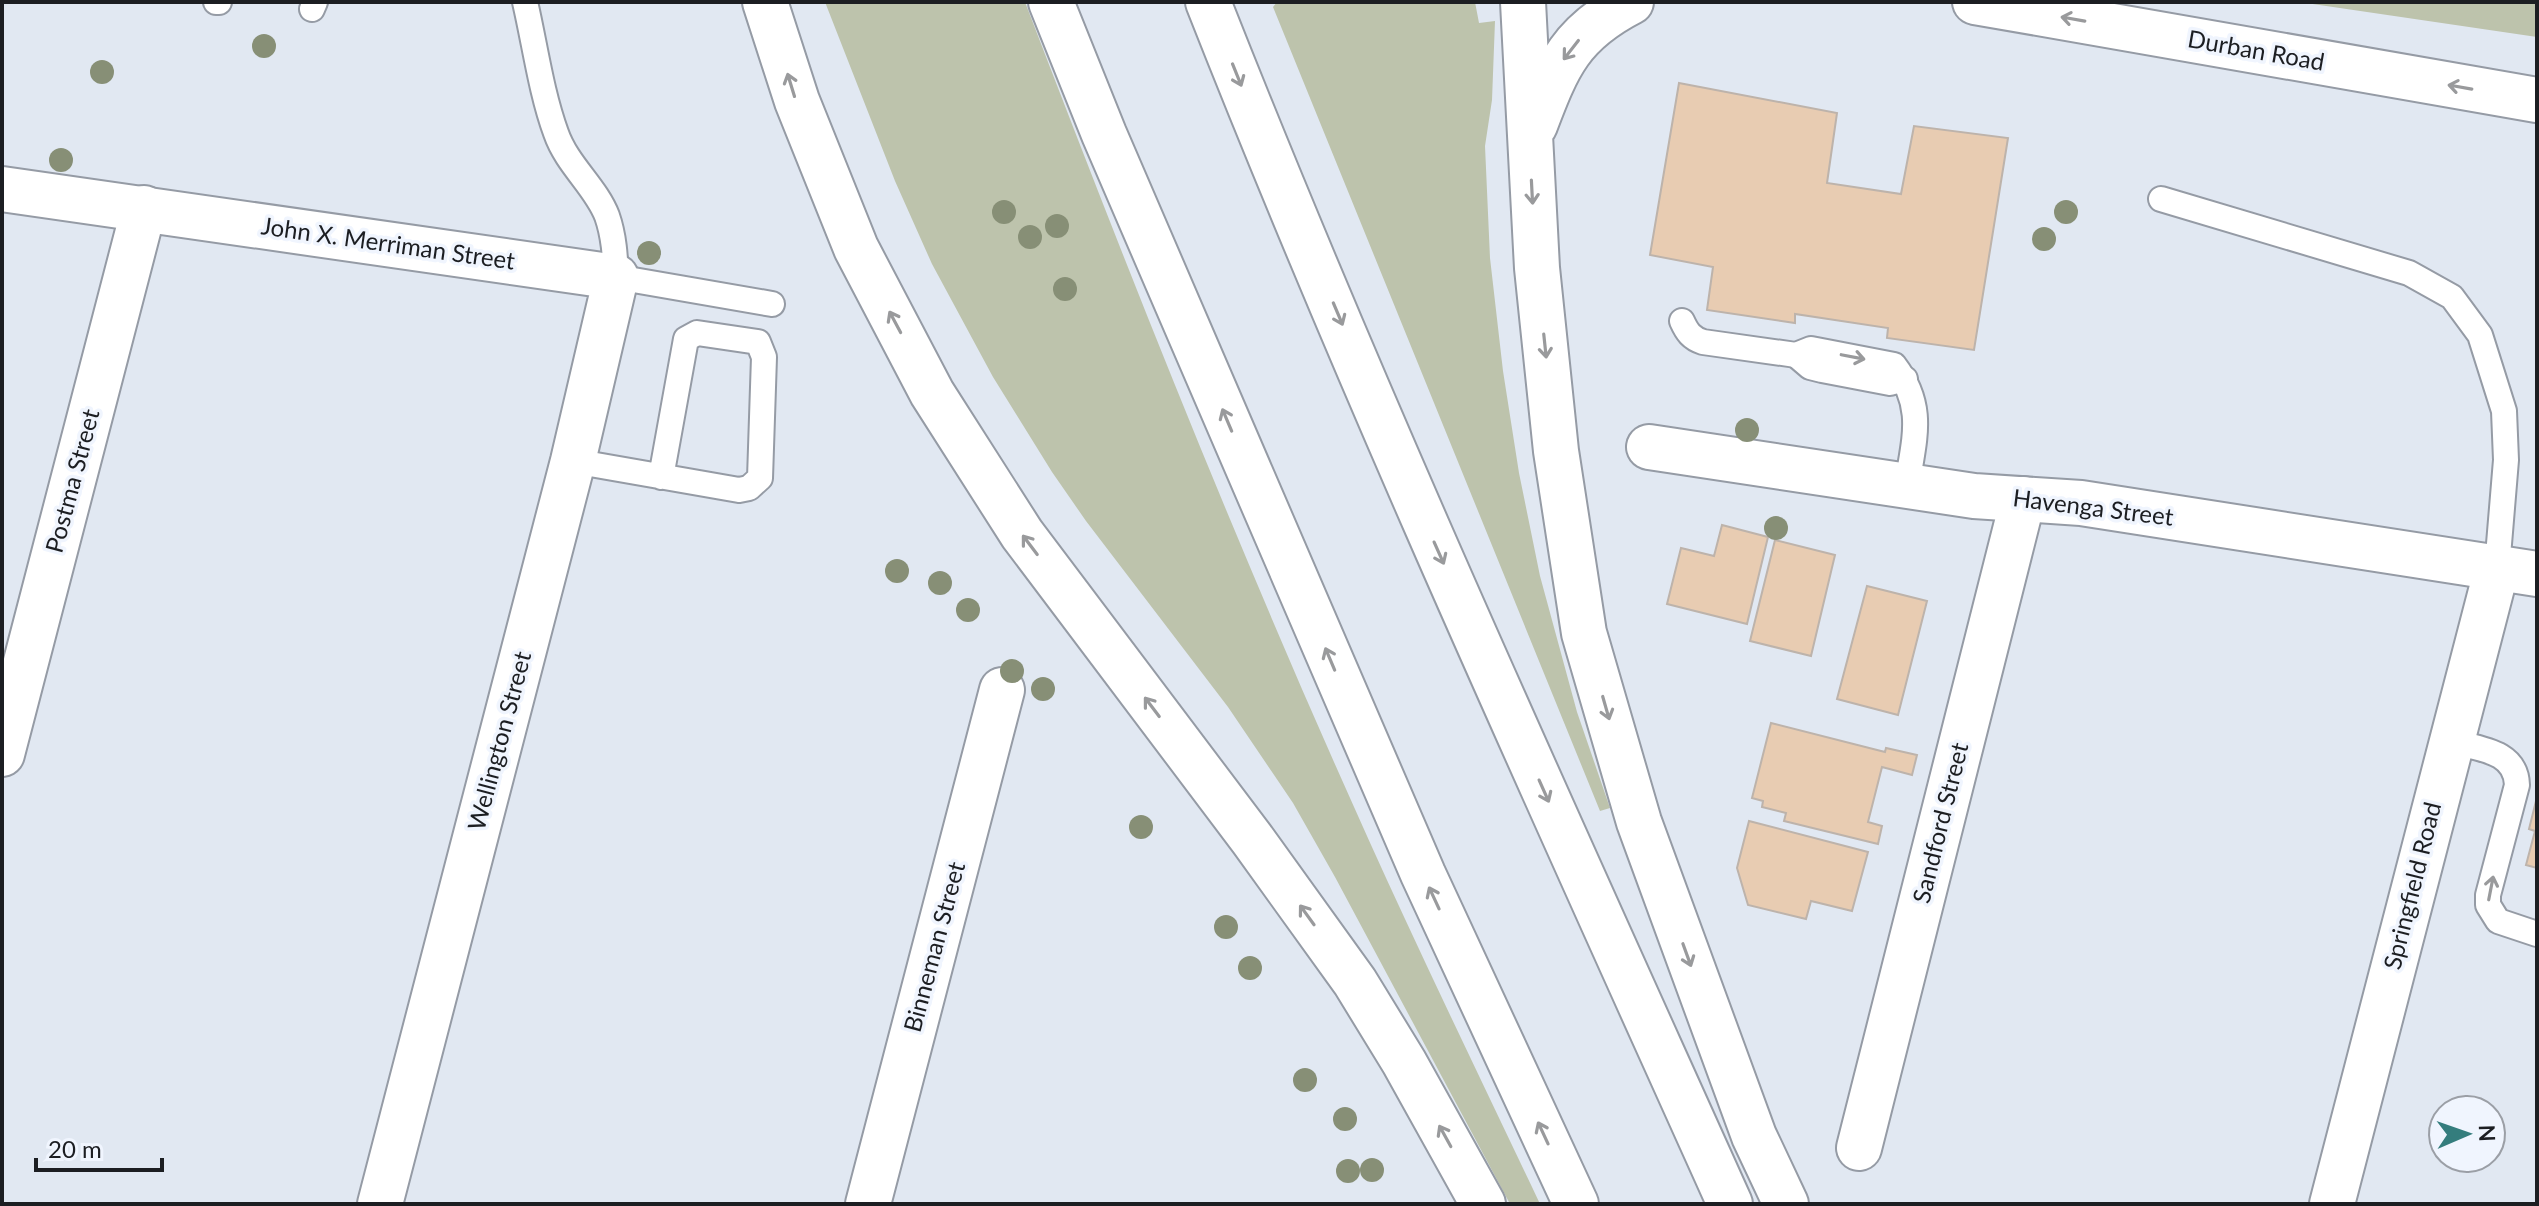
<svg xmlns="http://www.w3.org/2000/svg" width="2539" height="1206" font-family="Lato,sans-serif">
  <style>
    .green { fill: #bdc3ac }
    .building { fill: #e8ccb2; stroke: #bdb3ab; stroke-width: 2 }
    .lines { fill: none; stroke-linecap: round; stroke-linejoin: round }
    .service-casing { stroke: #959ba5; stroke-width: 28 }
    .minor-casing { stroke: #959ba5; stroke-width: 48 }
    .primary-casing { stroke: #959ba5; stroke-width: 48 }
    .motorway-casing { stroke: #959ba5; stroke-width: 48 }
    .service { stroke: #fff; stroke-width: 24 }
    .minor { stroke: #fff; stroke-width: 44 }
    .primary { stroke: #fff; stroke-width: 44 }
    .motorway { stroke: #fff; stroke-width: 44 }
    .tree { fill: #878f76 }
    .oneway { stroke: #999a9c }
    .labels { text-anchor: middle; stroke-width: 7; stroke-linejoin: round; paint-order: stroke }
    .street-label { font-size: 24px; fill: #1c1e22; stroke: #f0f5fe }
  </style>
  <rect width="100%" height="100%" fill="#e1e8f2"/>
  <g class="green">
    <path d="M825,2h200c118,309 241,617 380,917 44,95 90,190 135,285h-30l-175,-327 -42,-74 -65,-96 -142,-186 -34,-49 -59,-95 -61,-113 -37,-83z"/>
    <polygon points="1277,2 1475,2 1479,23 1495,21 1492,100 1485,146 1490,258 1503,371 1519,473 1540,576 1577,712 1610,808 1600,811 1273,7"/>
    <polygon points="2299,2 2537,2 2537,37"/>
  </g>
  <g class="building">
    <polygon points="1679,83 1837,113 1827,183 1901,194 1914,126 2008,138 1974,350 1887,338 1888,328 1795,314 1795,323 1707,310 1713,267 1650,255"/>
    <polygon points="1722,525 1768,537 1747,624 1667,604 1681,548 1714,556"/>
    <polygon points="1775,540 1835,555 1811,656 1750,641"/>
    <polygon points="1867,586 1927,601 1898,715 1837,699"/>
    <polygon points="1771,723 1885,752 1886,748 1917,755 1912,775 1882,767 1868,822 1882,826 1878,844 1784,821 1786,813 1762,807 1763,801 1752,798"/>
    <polygon points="2537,797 2537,868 2526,865 2535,831 2529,829"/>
    <polygon points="1749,821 1868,852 1852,911 1811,901 1806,919 1748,905 1737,868"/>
  </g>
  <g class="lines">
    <g class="service-casing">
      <g id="service">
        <polyline points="216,2 219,2"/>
        <path d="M525,2c10,43 16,90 31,131 11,32 40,54 51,83 7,20 8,40 9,61l156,27"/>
        <polyline points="312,9 315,2"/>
        <polyline points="2161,199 2409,273 2452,297 2480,335 2504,411 2506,460 2497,568"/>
        <path d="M1682,321c5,11 9,17 21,21l93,13 15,-6 83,16c32,42 20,73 13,121"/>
        <polyline points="1796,355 1810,367 1822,370 1890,383 1905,379"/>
        <polyline points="573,461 739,490 749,488 760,478 764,357 758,342 697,333 686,339 661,477"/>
        <path d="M2450,741c28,8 66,9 67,44l-29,110v10l10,16 39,13"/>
      </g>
    </g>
    <g class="minor-casing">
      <g id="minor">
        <polyline points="2,189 616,277 573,461 380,1204"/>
        <polyline points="1649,447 1974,496 2081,503 2537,574"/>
        <polyline points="2,754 144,208"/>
        <polyline points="1859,1148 2023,499"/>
        <polyline points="868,1204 1002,690"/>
        <polyline points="2332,1204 2497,568"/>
      </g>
    </g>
    <g class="primary-casing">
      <polyline id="primary" points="1975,2 2537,100"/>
    </g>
    <g class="motorway-casing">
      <g id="motorway">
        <polyline points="765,2 797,101 856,248 932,393 1022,534 1252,839 1355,982 1404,1062 1483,1204"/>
        <polyline points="1051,2 1104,134 1423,874 1576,1204"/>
        <path d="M1208,2c160,406 343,804 522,1202"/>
        <polyline points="1523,2 1537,268 1556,451 1584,633 1639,822 1754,1136 1786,1204"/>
        <path d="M1535,125c23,-61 36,-92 96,-123"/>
      </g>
    </g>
    <use href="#service" class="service"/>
    <use href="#minor" class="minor"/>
    <use href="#primary" class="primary"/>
    <use href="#motorway" class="motorway"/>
  </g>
  <g class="tree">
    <circle cx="264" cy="46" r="12"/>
    <circle cx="102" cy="72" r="12"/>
    <circle cx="61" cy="160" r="12"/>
    <circle cx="1004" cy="212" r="12"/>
    <circle cx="2066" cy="212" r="12"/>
    <circle cx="1057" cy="226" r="12"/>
    <circle cx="1030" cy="237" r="12"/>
    <circle cx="2044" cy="239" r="12"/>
    <circle cx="649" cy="253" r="12"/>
    <circle cx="1065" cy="289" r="12"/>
    <circle cx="1747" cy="430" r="12"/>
    <circle cx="1776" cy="528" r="12"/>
    <circle cx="897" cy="571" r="12"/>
    <circle cx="940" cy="583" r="12"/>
    <circle cx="968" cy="610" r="12"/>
    <circle cx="1012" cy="671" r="12"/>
    <circle cx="1043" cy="689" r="12"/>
    <circle cx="1141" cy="827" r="12"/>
    <circle cx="1226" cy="927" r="12"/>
    <circle cx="1250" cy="968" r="12"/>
    <circle cx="1305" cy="1080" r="12"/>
    <circle cx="1345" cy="1119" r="12"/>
    <circle cx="1372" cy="1170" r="12"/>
    <circle cx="1348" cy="1171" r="12"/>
  </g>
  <defs><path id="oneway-shaft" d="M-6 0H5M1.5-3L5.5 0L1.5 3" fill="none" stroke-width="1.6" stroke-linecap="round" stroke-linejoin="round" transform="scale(2)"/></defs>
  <g class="oneway">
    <use href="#oneway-shaft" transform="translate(2073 19) rotate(-170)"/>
    <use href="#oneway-shaft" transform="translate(1571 50) rotate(128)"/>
    <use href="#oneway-shaft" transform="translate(1237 75) rotate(68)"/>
    <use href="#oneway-shaft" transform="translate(791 85) rotate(-107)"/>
    <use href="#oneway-shaft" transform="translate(2460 87) rotate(-170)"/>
    <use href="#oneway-shaft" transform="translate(1532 192) rotate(87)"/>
    <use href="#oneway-shaft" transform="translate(1338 314) rotate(67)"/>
    <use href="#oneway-shaft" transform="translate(895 322) rotate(-118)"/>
    <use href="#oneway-shaft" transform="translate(1545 346) rotate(84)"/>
    <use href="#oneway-shaft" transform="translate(1853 357) rotate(11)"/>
    <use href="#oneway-shaft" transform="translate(1227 420) rotate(-113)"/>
    <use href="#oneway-shaft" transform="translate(1030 545) rotate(-127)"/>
    <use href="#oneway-shaft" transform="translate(1439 553) rotate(66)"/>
    <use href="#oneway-shaft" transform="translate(1330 659) rotate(-113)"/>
    <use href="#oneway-shaft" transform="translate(1152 707) rotate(-127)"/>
    <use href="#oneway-shaft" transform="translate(1606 708) rotate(74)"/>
    <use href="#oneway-shaft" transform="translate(1544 791) rotate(66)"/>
    <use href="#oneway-shaft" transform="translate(2491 888) rotate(-79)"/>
    <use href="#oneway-shaft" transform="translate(1434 898) rotate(-115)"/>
    <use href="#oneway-shaft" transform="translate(1307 915) rotate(-126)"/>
    <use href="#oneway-shaft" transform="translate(1687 955) rotate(70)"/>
    <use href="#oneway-shaft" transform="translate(1543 1133) rotate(-115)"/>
    <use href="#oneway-shaft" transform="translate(1445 1136) rotate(-119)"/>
  </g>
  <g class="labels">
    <g class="street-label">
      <text transform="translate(2256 51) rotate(10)" y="8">Durban Road</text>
      <text transform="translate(388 244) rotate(8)" y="8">John X. Merriman Street</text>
      <text transform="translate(73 481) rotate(-75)" y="8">Postma Street</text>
      <text transform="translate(2093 508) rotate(7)" y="8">Havenga Street</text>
      <text transform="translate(500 741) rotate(-75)" y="8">Wellington Street</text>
      <text transform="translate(1941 823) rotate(-76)" y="8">Sandford Street</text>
      <text transform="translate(2413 886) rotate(-76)" y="8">Springfield Road</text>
      <text transform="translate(935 947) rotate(-75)" y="8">Binneman Street</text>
    </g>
  </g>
  <rect width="2539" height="1206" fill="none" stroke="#1c1e22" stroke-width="8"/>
  <g transform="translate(2467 1134) rotate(88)"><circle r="38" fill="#f0f5fe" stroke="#9b9fa6" stroke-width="2"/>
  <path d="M0-6L14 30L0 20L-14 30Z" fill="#347d7d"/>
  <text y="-12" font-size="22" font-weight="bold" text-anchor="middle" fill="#1c1e22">N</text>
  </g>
  <path d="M36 1158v12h126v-12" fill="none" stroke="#1c1e22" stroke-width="4"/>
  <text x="48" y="1158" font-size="24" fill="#1c1e22" stroke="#f0f5fe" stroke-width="6" paint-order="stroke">20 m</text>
</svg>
